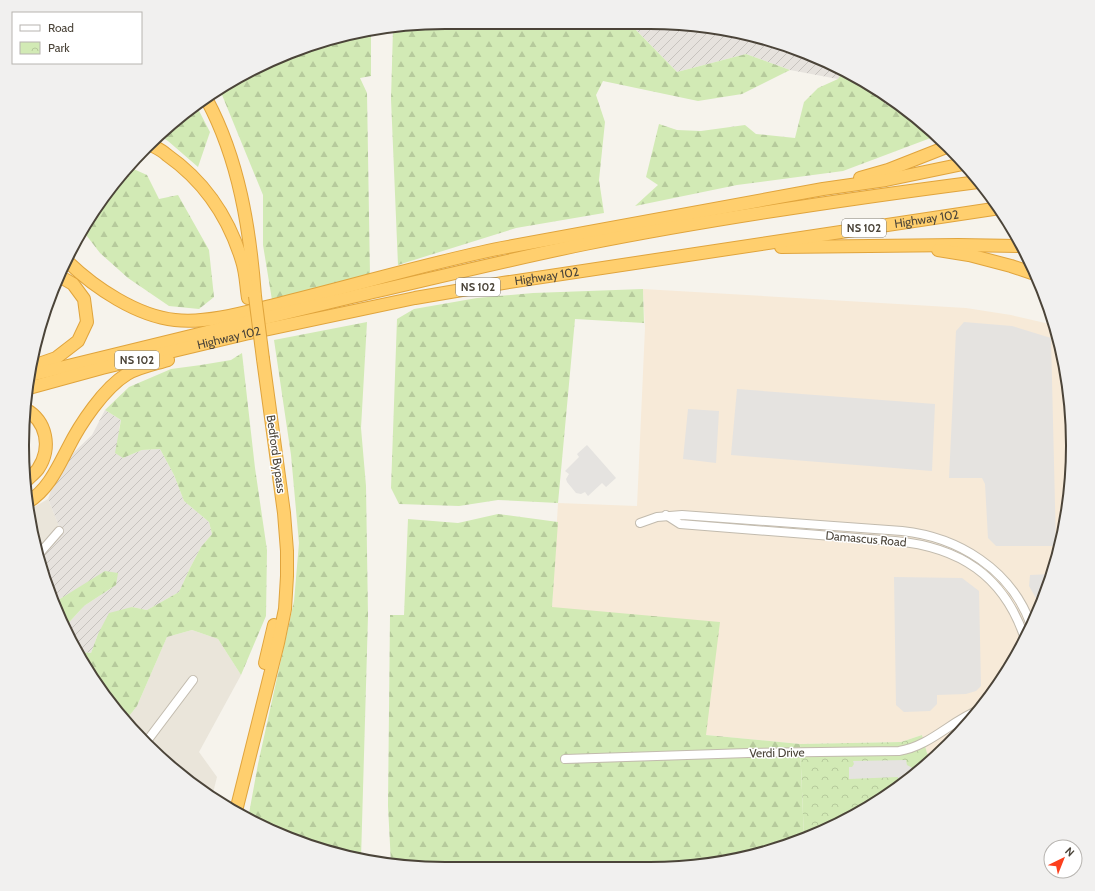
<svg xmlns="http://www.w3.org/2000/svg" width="1095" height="891" font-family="Cabin,sans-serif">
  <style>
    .residential { fill: #eae5da }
    .commercial { fill: #f7ead8 }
    .industrial { fill: url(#industrial-furrows) }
    .forest { fill: url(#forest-firs) }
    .park { fill: url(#park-crowns) }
    .parking { fill: #e5e3e0 }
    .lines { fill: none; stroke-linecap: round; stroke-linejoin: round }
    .minor-casing { stroke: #c2bbae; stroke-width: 10 }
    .highway-casing { stroke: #e0a43c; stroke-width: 14 }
    .minor { stroke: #fff; stroke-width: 8 }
    .highway { stroke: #ffcf6e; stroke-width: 12 }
    .highway-bridge-casing { stroke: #e0a43c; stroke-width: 14; stroke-linecap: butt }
    .highway-bridge { stroke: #ffcf6e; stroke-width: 12 }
    .labels { text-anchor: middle; stroke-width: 3; stroke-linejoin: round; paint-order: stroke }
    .shield { fill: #fff; stroke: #817c74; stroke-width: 1 }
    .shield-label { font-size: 11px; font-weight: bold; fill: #4b4439 }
    .street-label { font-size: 12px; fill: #4b4439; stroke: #fff }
    .rim { fill: none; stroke: #4b4439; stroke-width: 2 }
  </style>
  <defs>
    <pattern id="industrial-furrows" width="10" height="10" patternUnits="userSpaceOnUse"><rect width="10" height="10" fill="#e6e2dd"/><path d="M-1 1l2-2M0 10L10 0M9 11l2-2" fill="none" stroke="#c7c3be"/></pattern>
    <pattern id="forest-firs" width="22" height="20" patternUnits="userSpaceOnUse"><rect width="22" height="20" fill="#d2eab5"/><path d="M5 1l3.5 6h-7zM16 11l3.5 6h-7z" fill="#b6ca9c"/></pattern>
    <pattern id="park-crowns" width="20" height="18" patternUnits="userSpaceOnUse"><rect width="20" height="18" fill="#d2eab5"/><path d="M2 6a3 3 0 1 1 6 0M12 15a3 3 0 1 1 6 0" fill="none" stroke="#b6ca9c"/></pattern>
  </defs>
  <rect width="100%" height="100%" fill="#f6f3ec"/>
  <g class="residential">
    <polygon points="48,499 59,526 37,550 30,528 29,510"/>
    <polygon points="192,630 218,639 241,675 199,752 217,777 212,797 188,781 126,720 137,706 167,637"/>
  </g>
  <polygon class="commercial" points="643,289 966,308 1011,315 1054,325 1059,336 1072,418 1069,501 1050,582 1016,657 968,725 932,759 927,753 922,735 901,742 800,744 706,735 552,607 558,503 637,506 645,328"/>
  <g class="industrial">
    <polygon points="616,23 677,23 732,30 811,54 843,71 838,79 790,70 746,54 677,72 635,29"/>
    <polygon points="105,410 121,420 119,429 123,458 142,450 160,449 174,475 184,501 209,522 212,534 201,547 190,568 179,592 147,610 132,607 98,634 91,653 78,652 64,628 84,606 116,585 63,597 55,602 37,550 59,526 48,499 54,482 71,455 92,435"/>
  </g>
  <g class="forest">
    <polygon points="446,22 616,23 635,29 677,72 746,54 790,70 742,94 698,101 603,81 596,95 605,122 599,180 604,213 516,228 398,265 391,99 393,29"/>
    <polygon points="371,32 371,76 360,78 367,93 370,275 272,300 263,245 263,195 220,90 234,79 336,36"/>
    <polygon points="843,71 881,91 885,104 897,103 936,136 843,171 737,185 635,206 658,185 646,177 659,124 677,130 701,131 745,125 756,134 795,138 804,102 818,88 838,79"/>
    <polygon points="197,107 210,132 198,167 168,141 160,136"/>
    <polygon points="129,167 147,175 159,199 178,195 209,250 214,297 199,309 169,306 128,278 100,253 83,231 93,210"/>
    <polygon points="643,289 644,323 575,319 558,503 498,500 459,506 399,504 391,488 397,319 414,309 477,298 533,293"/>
    <polygon points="367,322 361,428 366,486 368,616 361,859 336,855 258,825 248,819 258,764 294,601 299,543 291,455 274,340"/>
    <polygon points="242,353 255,468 267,550 266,616 241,675 218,639 192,630 167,637 137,706 126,720 110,703 78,652 91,653 98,634 109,613 132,607 147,610 179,592 190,568 201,547 212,534 209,522 184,501 174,475 160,449 142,450 123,458 115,453 121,420 105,410 129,387 171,369 201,365 231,360"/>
    <polygon points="498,514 558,522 552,607 720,622 706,735 800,744 804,838 759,855 677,868 418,868 391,864 388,806 390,615 404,615 408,519 458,523"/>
    <polygon points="105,571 118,573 116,585 84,606 64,628 55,602"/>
  </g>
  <polygon class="park" points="922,735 927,753 932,759 907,782 837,825 804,838 800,744 901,742"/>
  <g class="parking">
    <polygon points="964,322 1012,326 1051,338 1056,546 996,546 988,538 985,484 982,478 949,478 956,331"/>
    <polygon points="737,389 935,404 932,471 731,455"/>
    <polygon points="688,409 719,411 716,463 683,459"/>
    <polygon points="587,445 616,478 606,487 602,483 588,496 585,492 581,494 576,493 567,482 566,479 569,474 565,471 579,457 577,454"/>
    <polygon points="1052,574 1050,582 1040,605 1029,586 1030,575"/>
    <polygon points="894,577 962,578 979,591 981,686 976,691 966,694 937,695 937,704 930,711 904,712 896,705"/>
    <polygon points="906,760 907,765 916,770 916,773 907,782 899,787 898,777 849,779 849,767 852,767 854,764 853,761"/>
  </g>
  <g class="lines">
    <g class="minor-casing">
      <g id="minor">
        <path d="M666,515l14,9 215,17c64,6 109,34 130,98"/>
        <path d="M640,523l17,-6 25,-2 220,16c56,6 109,38 129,94"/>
        <polyline points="39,554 59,531"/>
        <polyline points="147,741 193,680"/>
        <path d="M565,759l183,-6 151,-2c31,-5 52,-30 80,-41"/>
      </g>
    </g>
    <g class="highway-casing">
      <g id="highway">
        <path d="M207,100c32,60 43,129 48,196"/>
        <path d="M149,144c6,3 13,6 18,11 37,26 62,63 75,106 4,12 4,25 6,37"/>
        <polyline points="860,178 888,170 949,146"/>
        <polyline points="781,247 958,245 1023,246"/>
        <polyline points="938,250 969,255 1011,266 1035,274"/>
        <path d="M68,262c27,26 69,54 107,58 33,4 75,-9 107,-17 74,-18 146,-40 220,-55l321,-59 63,-9 77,-16"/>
        <polyline points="33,366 56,358 78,341 87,322 84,299 73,284 61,277"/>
        <path d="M31,375c107,-27 214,-52 321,-78 78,-18 155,-37 233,-53 130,-26 262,-45 393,-62"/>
        <path id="s1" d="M29,388l73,-20 143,-34 170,-36 88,-15 497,-75"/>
        <path d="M25,409c22,12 27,39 13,60 -3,4 -8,8 -11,11"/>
        <path d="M28,502c20,-12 30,-35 40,-54 12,-24 36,-60 59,-74 12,-7 28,-10 41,-14"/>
        <polyline points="265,663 274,625"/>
        <polyline points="236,811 278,643 285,609 287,576 287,551 284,513 263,359"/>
      </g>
    </g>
    <use href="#minor" class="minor"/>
    <use href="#highway" class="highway"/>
    <g class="highway-bridge-casing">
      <polyline id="highway-bridge" points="255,296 263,359"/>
    </g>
    <use href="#highway-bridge" class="highway-bridge"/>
  </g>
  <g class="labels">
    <g class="shield">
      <rect x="842" y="219" width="44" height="18" rx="3"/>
      <rect x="456" y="278" width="44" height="18" rx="3"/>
      <rect x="115" y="351" width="44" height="18" rx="3"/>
    </g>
    <g class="shield-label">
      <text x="864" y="232">NS 102</text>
      <text x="478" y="291">NS 102</text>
      <text x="137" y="364">NS 102</text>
    </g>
    <g class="street-label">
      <text dy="4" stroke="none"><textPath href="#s1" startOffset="914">Highway 102</textPath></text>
      <text dy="4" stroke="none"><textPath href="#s1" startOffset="530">Highway 102</textPath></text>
      <text dy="4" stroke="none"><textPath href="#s1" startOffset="206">Highway 102</textPath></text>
      <text transform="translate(276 454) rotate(82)" y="4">Bedford Bypass</text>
      <text transform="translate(866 539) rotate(5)" y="4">Damascus Road</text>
      <text transform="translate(777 753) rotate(-1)" y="4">Verdi Drive</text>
    </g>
  </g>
  <path d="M0 0H1095V891H0ZM445 29H650A416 416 0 0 1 1066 445V446A416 416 0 0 1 650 862H445A416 416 0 0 1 29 446V445A416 416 0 0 1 445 29Z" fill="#f1f0ef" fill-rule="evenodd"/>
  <path class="rim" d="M445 29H650A416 416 0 0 1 1066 445V446A416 416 0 0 1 650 862H445A416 416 0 0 1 29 446V445A416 416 0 0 1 445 29Z"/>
  <rect x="12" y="12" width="130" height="52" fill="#ffffff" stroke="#b7b4b0"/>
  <rect x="20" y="25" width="20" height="6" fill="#ffffff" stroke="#b7b4b0"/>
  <text x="48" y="32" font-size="12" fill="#4b4439">Road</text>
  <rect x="20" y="42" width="20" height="12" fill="url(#park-crowns)" stroke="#b7b4b0"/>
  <text x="48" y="52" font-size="12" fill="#4b4439">Park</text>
  <g transform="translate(1063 859) rotate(43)"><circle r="19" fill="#ffffff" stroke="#b7b4b0"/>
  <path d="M0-3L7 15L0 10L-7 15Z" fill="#fc3f1d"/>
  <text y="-6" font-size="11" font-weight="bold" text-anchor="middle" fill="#4b4439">N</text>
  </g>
</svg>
